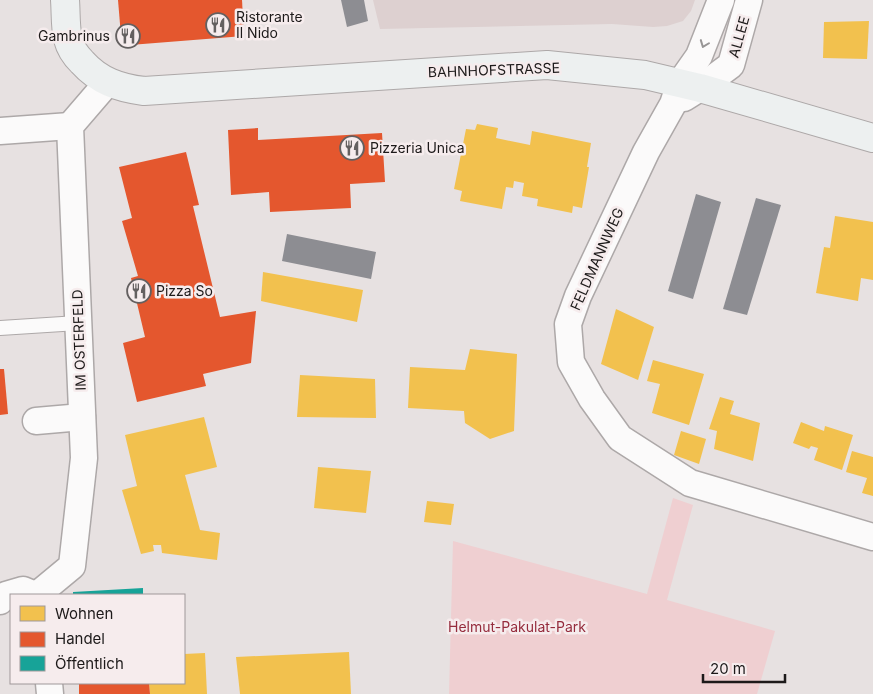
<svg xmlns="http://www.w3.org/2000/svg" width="873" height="694" font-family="Inter,sans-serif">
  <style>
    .built { fill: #ddd0d0 }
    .green { fill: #efcfd1 }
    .homes { fill: #f2c14e }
    .shops { fill: #e4572e }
    .public { fill: #17a398 }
    .industry { fill: #8d8d92 }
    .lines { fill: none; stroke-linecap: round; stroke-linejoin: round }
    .lane-casing { stroke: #ada8a8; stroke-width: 16 }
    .street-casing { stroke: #ada8a8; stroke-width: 29 }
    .secondary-casing { stroke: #ada8a8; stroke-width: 30 }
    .lane { stroke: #fbfafa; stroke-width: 14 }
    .street { stroke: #fbfafa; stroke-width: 26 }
    .secondary { stroke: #edf0f0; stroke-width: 28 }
    .oneway { stroke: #979595 }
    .labels { text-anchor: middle; stroke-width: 5; stroke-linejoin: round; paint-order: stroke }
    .poi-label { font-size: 14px; fill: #1d1a1a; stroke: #f6eced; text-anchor: start }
    .street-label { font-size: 14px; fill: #1d1a1a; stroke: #f6eced }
    .park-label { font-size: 14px; fill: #952c3d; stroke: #f6eced }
  </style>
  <rect width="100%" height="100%" fill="#e7e1e1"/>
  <polygon class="built" points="373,0 695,0 691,11 683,21 667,26 653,27 612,24 380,29"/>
  <polygon class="green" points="673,498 693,505 667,600 775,631 757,694 449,694 453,541 647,594"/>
  <g class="homes">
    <polygon points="869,21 867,59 823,58 824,22"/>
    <polygon points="477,124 498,128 496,138 530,145 532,131 591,143 587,167 589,167 582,208 573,206 572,213 537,206 538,199 522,196 524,183 514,181 513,188 506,187 502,209 460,201 462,191 454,189 466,129 475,130"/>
    <polygon points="835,216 873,222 873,280 861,278 858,301 816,293 824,247 830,248"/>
    <polygon points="263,272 363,290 357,322 261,301"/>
    <polygon points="616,309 654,327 638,380 601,364"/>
    <polygon points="470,349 517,354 514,431 490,439 465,423 464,411 408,408 410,367 465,370"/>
    <polygon points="653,360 704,374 689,425 652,413 660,384 647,381"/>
    <polygon points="300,375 375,379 376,418 297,417"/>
    <polygon points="720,397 734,401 730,414 760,423 753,461 714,449 717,431 709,429"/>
    <polygon points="204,417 217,467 185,475 200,530 220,533 217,560 162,553 161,545 153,545 154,551 141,554 122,490 137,486 125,435"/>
    <polygon points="801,422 824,431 825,426 853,435 842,470 814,460 818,448 811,446 809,449 793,443"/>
    <polygon points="681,431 706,439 699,464 674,455"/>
    <polygon points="852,451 873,457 873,496 862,493 867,478 846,472"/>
    <polygon points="318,467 371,471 366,513 314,508"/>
    <polygon points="427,501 454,504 451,525 424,522"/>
    <polygon points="349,652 351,694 240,694 236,657"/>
    <polygon points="205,653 207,694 150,694 149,683 184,683 184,654"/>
  </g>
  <g class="shops">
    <polygon points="118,0 242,0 244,36 130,45 121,36"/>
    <polygon points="258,128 258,140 382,133 385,182 350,184 351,208 270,212 269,192 231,195 228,130"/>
    <polygon points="186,152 199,205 193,206 220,317 256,311 251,363 203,374 206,386 137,402 123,343 145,337 131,278 138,276 122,221 132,218 119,167"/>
    <polygon points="0,369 4,369 8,414 0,415"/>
    <polygon points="79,683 149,683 150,694 79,694"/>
  </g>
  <polygon class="public" points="143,588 143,595 73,595 73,592"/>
  <g class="industry">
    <polygon points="341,0 364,0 368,21 347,27"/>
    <polygon points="696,194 721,202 693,299 668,291"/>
    <polygon points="756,198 781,205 747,315 723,309"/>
    <polygon points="287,234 376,252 371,279 282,261"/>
  </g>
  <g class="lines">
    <g class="lane-casing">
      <polyline id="lane" points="0,328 78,323"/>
    </g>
    <g class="street-casing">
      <g id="street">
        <polyline points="721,0 699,56 680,83 673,104 646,152 578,296 568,324 571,362 592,399 620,438 690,483 873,537"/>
        <polyline points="684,98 700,88 731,65 749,0"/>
        <polyline points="0,131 70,126"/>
        <polyline points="36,421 82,417"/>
        <polyline points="37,595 72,566 84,458 70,126 107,83"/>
        <polyline points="0,601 6,595 23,590 35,595"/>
        <polyline points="49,683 50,694"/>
      </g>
    </g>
    <g class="secondary-casing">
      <path id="secondary" d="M65,0c1,12 0,27 3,39 2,8 8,17 14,23 17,19 37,26 62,29l403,-26 98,10 55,13 173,50"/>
    </g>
    <use href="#lane" class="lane"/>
    <use href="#street" class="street"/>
    <use href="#secondary" class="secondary"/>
  </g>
  <defs><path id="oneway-chevron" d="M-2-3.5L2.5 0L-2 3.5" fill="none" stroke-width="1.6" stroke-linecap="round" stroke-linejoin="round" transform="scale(1.25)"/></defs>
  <use class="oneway" href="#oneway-chevron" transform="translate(704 44) rotate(111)"/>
  <defs>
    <g id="restaurant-ring" transform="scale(1.25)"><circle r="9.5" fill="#f6eced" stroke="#646060" stroke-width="1.5"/><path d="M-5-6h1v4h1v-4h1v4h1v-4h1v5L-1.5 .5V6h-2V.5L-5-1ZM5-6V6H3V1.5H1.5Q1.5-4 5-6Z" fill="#646060"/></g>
  </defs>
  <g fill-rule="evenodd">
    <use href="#restaurant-ring" x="218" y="25"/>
    <use href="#restaurant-ring" x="128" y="36"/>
    <use href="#restaurant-ring" x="352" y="148"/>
    <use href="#restaurant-ring" x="139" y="291"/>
  </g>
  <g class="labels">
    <g class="poi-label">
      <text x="236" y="22">Ristorante<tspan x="236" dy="16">Il Nido</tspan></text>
      <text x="110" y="41" text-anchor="end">Gambrinus</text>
      <text x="370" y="153">Pizzeria Unica</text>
      <text x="156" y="296">Pizza So</text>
    </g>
    <g class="street-label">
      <text transform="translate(739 37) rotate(-74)" y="5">ALLEE</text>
      <text transform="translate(494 70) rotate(-2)" y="5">BAHNHOFSTRASSE</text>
      <text transform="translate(597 259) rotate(-66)" y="5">FELDMANNWEG</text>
      <text transform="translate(79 340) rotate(-92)" y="5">IM OSTERFELD</text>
    </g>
    <g class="park-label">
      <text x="517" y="632">Helmut-Pakulat-Park</text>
    </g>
  </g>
  <rect x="10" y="594" width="175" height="90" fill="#f6eced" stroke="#9f9899"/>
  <rect x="20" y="606" width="25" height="15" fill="#f2c14e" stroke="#9f9899"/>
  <text x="55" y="619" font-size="15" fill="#1d1a1a">Wohnen</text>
  <rect x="20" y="632" width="25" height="15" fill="#e4572e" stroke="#9f9899"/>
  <text x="55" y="644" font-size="15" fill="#1d1a1a">Handel</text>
  <rect x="20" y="656" width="25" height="15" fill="#17a398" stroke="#9f9899"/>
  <text x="55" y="669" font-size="15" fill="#1d1a1a">Öffentlich</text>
  <path d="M703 674v8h82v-8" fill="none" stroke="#1d1a1a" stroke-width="2.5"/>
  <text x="710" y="674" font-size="15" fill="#1d1a1a" stroke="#f6eced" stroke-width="4" paint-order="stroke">20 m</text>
</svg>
